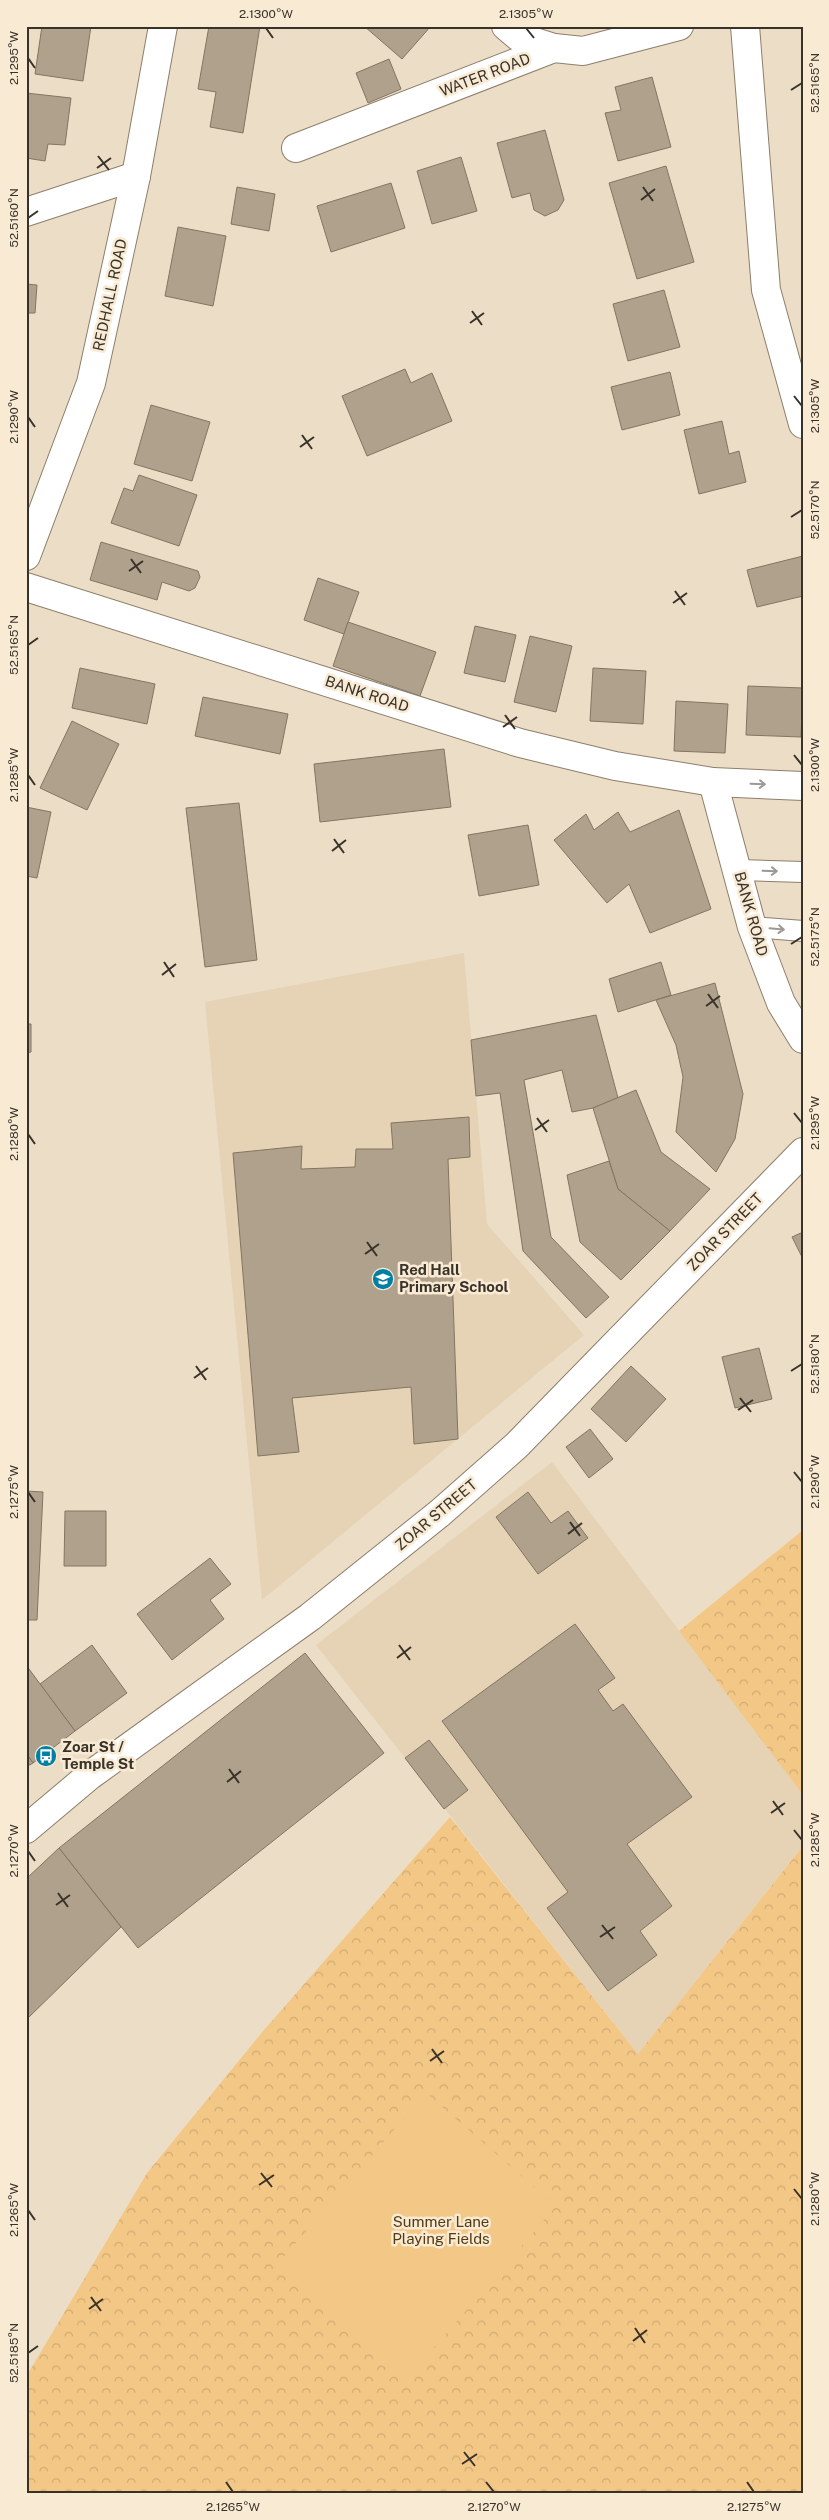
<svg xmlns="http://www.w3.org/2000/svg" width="829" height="2520" font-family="'Public Sans',sans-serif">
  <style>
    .built { fill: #e6d3b6 }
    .park { fill: url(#park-crowns) }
    .pitch { fill: #f3c785 }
    .building { fill: #b0a18c; stroke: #837561 }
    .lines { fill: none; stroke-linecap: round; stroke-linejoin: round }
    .service-casing { stroke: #8d7f6b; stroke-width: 22 }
    .minor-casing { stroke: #8d7f6b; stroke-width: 30 }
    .tertiary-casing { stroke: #8d7f6b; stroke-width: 30 }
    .secondary-casing { stroke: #8d7f6b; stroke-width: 30 }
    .service { stroke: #fff; stroke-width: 20 }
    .minor { stroke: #fff; stroke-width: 28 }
    .tertiary { stroke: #fff; stroke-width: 28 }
    .secondary { stroke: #fff; stroke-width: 28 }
    .oneway { stroke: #9c9894 }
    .ticks { fill: none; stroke: #383229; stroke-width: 2 }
    .labels { text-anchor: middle; stroke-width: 5; stroke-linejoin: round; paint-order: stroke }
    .street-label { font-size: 15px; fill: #383229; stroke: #f9ead4 }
    .poi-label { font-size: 15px; font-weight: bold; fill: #383229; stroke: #f9ead4; text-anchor: start }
    .park-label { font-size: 15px; fill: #533b13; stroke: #f9ead4 }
    .neatline { fill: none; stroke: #383229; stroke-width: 2 }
    .ticks-label { font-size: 12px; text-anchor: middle; fill: #383229 }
  </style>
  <defs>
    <pattern id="park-crowns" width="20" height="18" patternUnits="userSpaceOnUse" patternTransform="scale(1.25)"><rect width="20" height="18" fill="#f3c785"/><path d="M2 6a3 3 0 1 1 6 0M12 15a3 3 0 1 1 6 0" fill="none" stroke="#d1ab73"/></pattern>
  </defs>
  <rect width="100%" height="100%" fill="#ecddc7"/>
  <g class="built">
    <polygon points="464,953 487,1224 584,1335 262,1600 205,1002"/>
    <polygon points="552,1462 803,1795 803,1846 638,2054 316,1645"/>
  </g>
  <g class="park">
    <polygon points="803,1530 803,1795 679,1631"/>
    <polygon points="450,1817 638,2054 803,1846 803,2494 26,2494 26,2377 147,2173 264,2030"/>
  </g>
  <polygon class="pitch" points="426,2093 556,2206 407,2379 276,2266"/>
  <g class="building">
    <polygon points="42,26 91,26 83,81 35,74"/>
    <polygon points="209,26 260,26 243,133 210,127 216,92 198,89"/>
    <polygon points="364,26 431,26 402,59"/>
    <polygon points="389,59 401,89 368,103 356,73"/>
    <polygon points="652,77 671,147 618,161 605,113 621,110 615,87"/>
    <polygon points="26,93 71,98 65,145 48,144 45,161 26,158"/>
    <polygon points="545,130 564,200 558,210 545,216 534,210 530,193 512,198 497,143"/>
    <polygon points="461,157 477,211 432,224 417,171"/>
    <polygon points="666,166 694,262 637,279 609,183"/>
    <polygon points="391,183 405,228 331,252 317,206"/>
    <polygon points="237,187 275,194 269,231 231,224"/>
    <polygon points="178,227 226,236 213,306 165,296"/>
    <polygon points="26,284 37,285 35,313 26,313"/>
    <polygon points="664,290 680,347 628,361 613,304"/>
    <polygon points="405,369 411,383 432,373 452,421 367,456 342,396"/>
    <polygon points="670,372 680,415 622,430 611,387"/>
    <polygon points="151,405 210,422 192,481 134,464"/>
    <polygon points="722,421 729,454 739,451 746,482 699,494 684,430"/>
    <polygon points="139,475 197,495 179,546 111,523 124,488 133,491"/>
    <polygon points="101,542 198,571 200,577 195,588 189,591 162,582 157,600 90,580"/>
    <polygon points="803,556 803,596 757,607 747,570"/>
    <polygon points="318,578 359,592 344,634 304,620"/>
    <polygon points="348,622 436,652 420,696 333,666"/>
    <polygon points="475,626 516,635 505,682 464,673"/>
    <polygon points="530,636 572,646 556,712 514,702"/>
    <polygon points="80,668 155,684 147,724 72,708"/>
    <polygon points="593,668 646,671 643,724 590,721"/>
    <polygon points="748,686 803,688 801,737 746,735"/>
    <polygon points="203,697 288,714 280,754 195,736"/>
    <polygon points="676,701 728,704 725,753 674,751"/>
    <polygon points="72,721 119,744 87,810 40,788"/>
    <polygon points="444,749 451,807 320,822 314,764"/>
    <polygon points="239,803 257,960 205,967 186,808"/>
    <polygon points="26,807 51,812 37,878 26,876"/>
    <polygon points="679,810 711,909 650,933 629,884 607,903 554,840 586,814 594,830 618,812 630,832"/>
    <polygon points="528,825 539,885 479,896 468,835"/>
    <polygon points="661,962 671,995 618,1012 609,979"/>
    <polygon points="715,983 743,1094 735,1139 716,1172 676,1132 683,1077 676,1045 656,1000"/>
    <polygon points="596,1015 618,1098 593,1108 572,1112 562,1070 524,1080 551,1237 609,1297 586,1318 523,1251 500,1093 476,1096 471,1040"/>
    <polygon points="26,1024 31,1024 31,1052 26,1053"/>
    <polygon points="636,1090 661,1152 710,1189 670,1231 618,1189 593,1108"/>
    <polygon points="469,1117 470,1157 448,1159 458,1439 414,1444 411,1387 292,1398 299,1452 258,1456 233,1153 302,1146 301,1169 355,1167 356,1149 393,1149 391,1123"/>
    <polygon points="609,1161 618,1189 670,1231 621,1280 580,1242 567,1175"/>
    <polygon points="803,1232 803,1259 792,1237"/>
    <polygon points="759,1348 772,1399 735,1408 722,1357"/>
    <polygon points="631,1366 666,1399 626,1442 591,1409"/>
    <polygon points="590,1429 613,1459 589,1478 566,1447"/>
    <polygon points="26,1491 43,1492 37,1620 26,1620"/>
    <polygon points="528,1492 551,1523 568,1511 588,1538 538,1574 496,1517"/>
    <polygon points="65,1511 106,1511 106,1566 64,1566"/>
    <polygon points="210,1558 231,1584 210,1600 224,1619 172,1660 137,1614"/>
    <polygon points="575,1624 615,1678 598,1690 613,1711 623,1704 692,1797 627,1844 672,1906 640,1931 657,1955 608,1991 547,1908 568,1892 442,1721"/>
    <polygon points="92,1645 127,1693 75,1731 40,1684"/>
    <polygon points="305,1653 384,1753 138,1948 59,1848"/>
    <polygon points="26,1665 75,1731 33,1763 26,1753"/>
    <polygon points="429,1740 468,1790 444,1809 405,1758"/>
    <polygon points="26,1753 33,1763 26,1767"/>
    <polygon points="59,1848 121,1927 26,2020 26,1879"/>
  </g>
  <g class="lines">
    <g class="service-casing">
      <g id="service">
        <polyline points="738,870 803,872"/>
        <polyline points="752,927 803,931"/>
      </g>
    </g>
    <g class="minor-casing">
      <g id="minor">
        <polyline points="506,26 519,37 554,48"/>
        <polyline points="745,26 766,290 803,424"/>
        <polyline points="296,148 554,48 583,51 679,26"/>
        <polyline points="26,212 136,176"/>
        <polyline points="26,587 520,743 615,766 713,782 803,786"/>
        <polyline points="713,782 752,927 781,1003 803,1039"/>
      </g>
    </g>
    <g class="tertiary-casing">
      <polyline id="tertiary" points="26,556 91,383 136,176 163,26"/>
    </g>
    <g class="secondary-casing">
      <polyline id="secondary" points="26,1829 89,1776 310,1617 440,1513 516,1446 803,1152"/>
    </g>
    <use href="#service" class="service"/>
    <use href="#minor" class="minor"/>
    <use href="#tertiary" class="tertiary"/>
    <use href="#secondary" class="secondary"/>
  </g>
  <defs><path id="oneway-shaft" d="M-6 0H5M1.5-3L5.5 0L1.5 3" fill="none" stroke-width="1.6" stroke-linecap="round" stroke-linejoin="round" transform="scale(1.25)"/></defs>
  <g class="oneway">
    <use href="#oneway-shaft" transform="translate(758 784) rotate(2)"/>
    <use href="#oneway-shaft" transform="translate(770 871) rotate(2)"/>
    <use href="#oneway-shaft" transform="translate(777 929) rotate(5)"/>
  </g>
  <path class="ticks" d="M266,28l7,10M526,28l8,10M28,58l7,10M791,90l11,-7M98,156l11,14M97,168l14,-10M643,187l10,14M641,200l14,-11M28,218l10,-7M472,311l10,14M470,323l14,-10M794,396l8,10M28,417l7,10M302,435l10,14M300,447l14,-10M791,517l11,-7M131,559l10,14M129,571l14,-10M675,591l10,14M673,603l14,-10M28,645l10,-7M505,715l10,14M503,727l14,-10M794,755l8,10M28,775l7,10M334,839l10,14M332,851l14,-11M791,944l11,-7M164,962l10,15M162,975l14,-11M708,994l10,14M706,1006l14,-10M794,1113l8,10M537,1118l10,14M535,1130l14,-10M28,1134l7,10M367,1242l10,14M365,1254l14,-10M196,1366l10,14M791,1371l11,-7M194,1378l14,-10M740,1398l11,14M738,1410l15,-10M794,1472l8,10M28,1492l7,10M570,1522l10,14M568,1534l14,-11M399,1645l11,15M397,1658l14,-11M229,1769l10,14M227,1782l14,-11M773,1801l10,14M771,1813l14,-10M794,1830l8,10M28,1851l7,10M58,1893l10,14M56,1905l14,-10M602,1925l11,14M600,1937l15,-10M432,2049l10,14M430,2061l14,-10M261,2173l11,14M259,2185l15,-10M794,2189l8,10M28,2210l7,10M91,2297l10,14M89,2309l14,-10M635,2328l10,15M633,2341l14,-11M28,2353l10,-7M464,2452l11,14M462,2464l15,-10M226,2482l7,10M486,2482l8,10M747,2482l7,10"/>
  <defs>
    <g id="school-disc" transform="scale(1.125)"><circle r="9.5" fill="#017fa5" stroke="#f9ead4"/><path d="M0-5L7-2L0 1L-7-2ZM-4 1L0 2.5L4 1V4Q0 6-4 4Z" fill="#fff"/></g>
    <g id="bus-disc" transform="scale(1.125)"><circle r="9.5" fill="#017fa5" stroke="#f9ead4"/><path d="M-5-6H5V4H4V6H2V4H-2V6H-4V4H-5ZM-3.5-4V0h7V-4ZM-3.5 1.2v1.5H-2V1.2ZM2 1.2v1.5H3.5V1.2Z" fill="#fff"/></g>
  </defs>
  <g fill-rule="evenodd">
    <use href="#school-disc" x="383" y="1279"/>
    <use href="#bus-disc" x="46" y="1756"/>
  </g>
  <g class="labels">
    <g class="street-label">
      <text transform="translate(485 75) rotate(-21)" y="5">WATER ROAD</text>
      <text transform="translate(110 295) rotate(-78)" y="5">REDHALL ROAD</text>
      <text transform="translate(367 694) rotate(18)" y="5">BANK ROAD</text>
      <text transform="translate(751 914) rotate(74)" y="5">BANK ROAD</text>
      <text transform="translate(725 1232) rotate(-46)" y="5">ZOAR STREET</text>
      <text transform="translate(436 1515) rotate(-40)" y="5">ZOAR STREET</text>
    </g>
    <g class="poi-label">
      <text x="399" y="1275">Red Hall<tspan x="399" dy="17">Primary School</tspan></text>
      <text x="62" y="1752">Zoar St /<tspan x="62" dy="17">Temple St</tspan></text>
    </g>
    <g class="park-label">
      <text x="441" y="2227">Summer Lane<tspan x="441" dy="17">Playing Fields</tspan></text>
    </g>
  </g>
  <rect width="829" height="2520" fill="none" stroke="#f9ead4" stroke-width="55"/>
  <rect x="28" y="28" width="774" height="2464" class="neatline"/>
  <g class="ticks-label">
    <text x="266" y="18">2.1300°W</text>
    <text x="526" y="18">2.1305°W</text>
    <text transform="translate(14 58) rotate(-90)" y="4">2.1295°W</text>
    <text transform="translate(815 83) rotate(-90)" y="4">52.5165°N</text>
    <text transform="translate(14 218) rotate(-90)" y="4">52.5160°N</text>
    <text transform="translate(815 406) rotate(-90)" y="4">2.1305°W</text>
    <text transform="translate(14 417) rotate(-90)" y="4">2.1290°W</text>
    <text transform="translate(815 510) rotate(-90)" y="4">52.5170°N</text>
    <text transform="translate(14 645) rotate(-90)" y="4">52.5165°N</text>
    <text transform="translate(815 765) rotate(-90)" y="4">2.1300°W</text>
    <text transform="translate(14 775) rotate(-90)" y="4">2.1285°W</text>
    <text transform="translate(815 937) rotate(-90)" y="4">52.5175°N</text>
    <text transform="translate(815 1123) rotate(-90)" y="4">2.1295°W</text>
    <text transform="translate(14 1134) rotate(-90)" y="4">2.1280°W</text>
    <text transform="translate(815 1364) rotate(-90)" y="4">52.5180°N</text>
    <text transform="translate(815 1482) rotate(-90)" y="4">2.1290°W</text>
    <text transform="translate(14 1492) rotate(-90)" y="4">2.1275°W</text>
    <text transform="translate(815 1840) rotate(-90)" y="4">2.1285°W</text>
    <text transform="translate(14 1851) rotate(-90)" y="4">2.1270°W</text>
    <text transform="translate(815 2199) rotate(-90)" y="4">2.1280°W</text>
    <text transform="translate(14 2210) rotate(-90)" y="4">2.1265°W</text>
    <text transform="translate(14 2353) rotate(-90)" y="4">52.5185°N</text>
    <text x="233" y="2511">2.1265°W</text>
    <text x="494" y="2511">2.1270°W</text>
    <text x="754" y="2511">2.1275°W</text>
  </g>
</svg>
